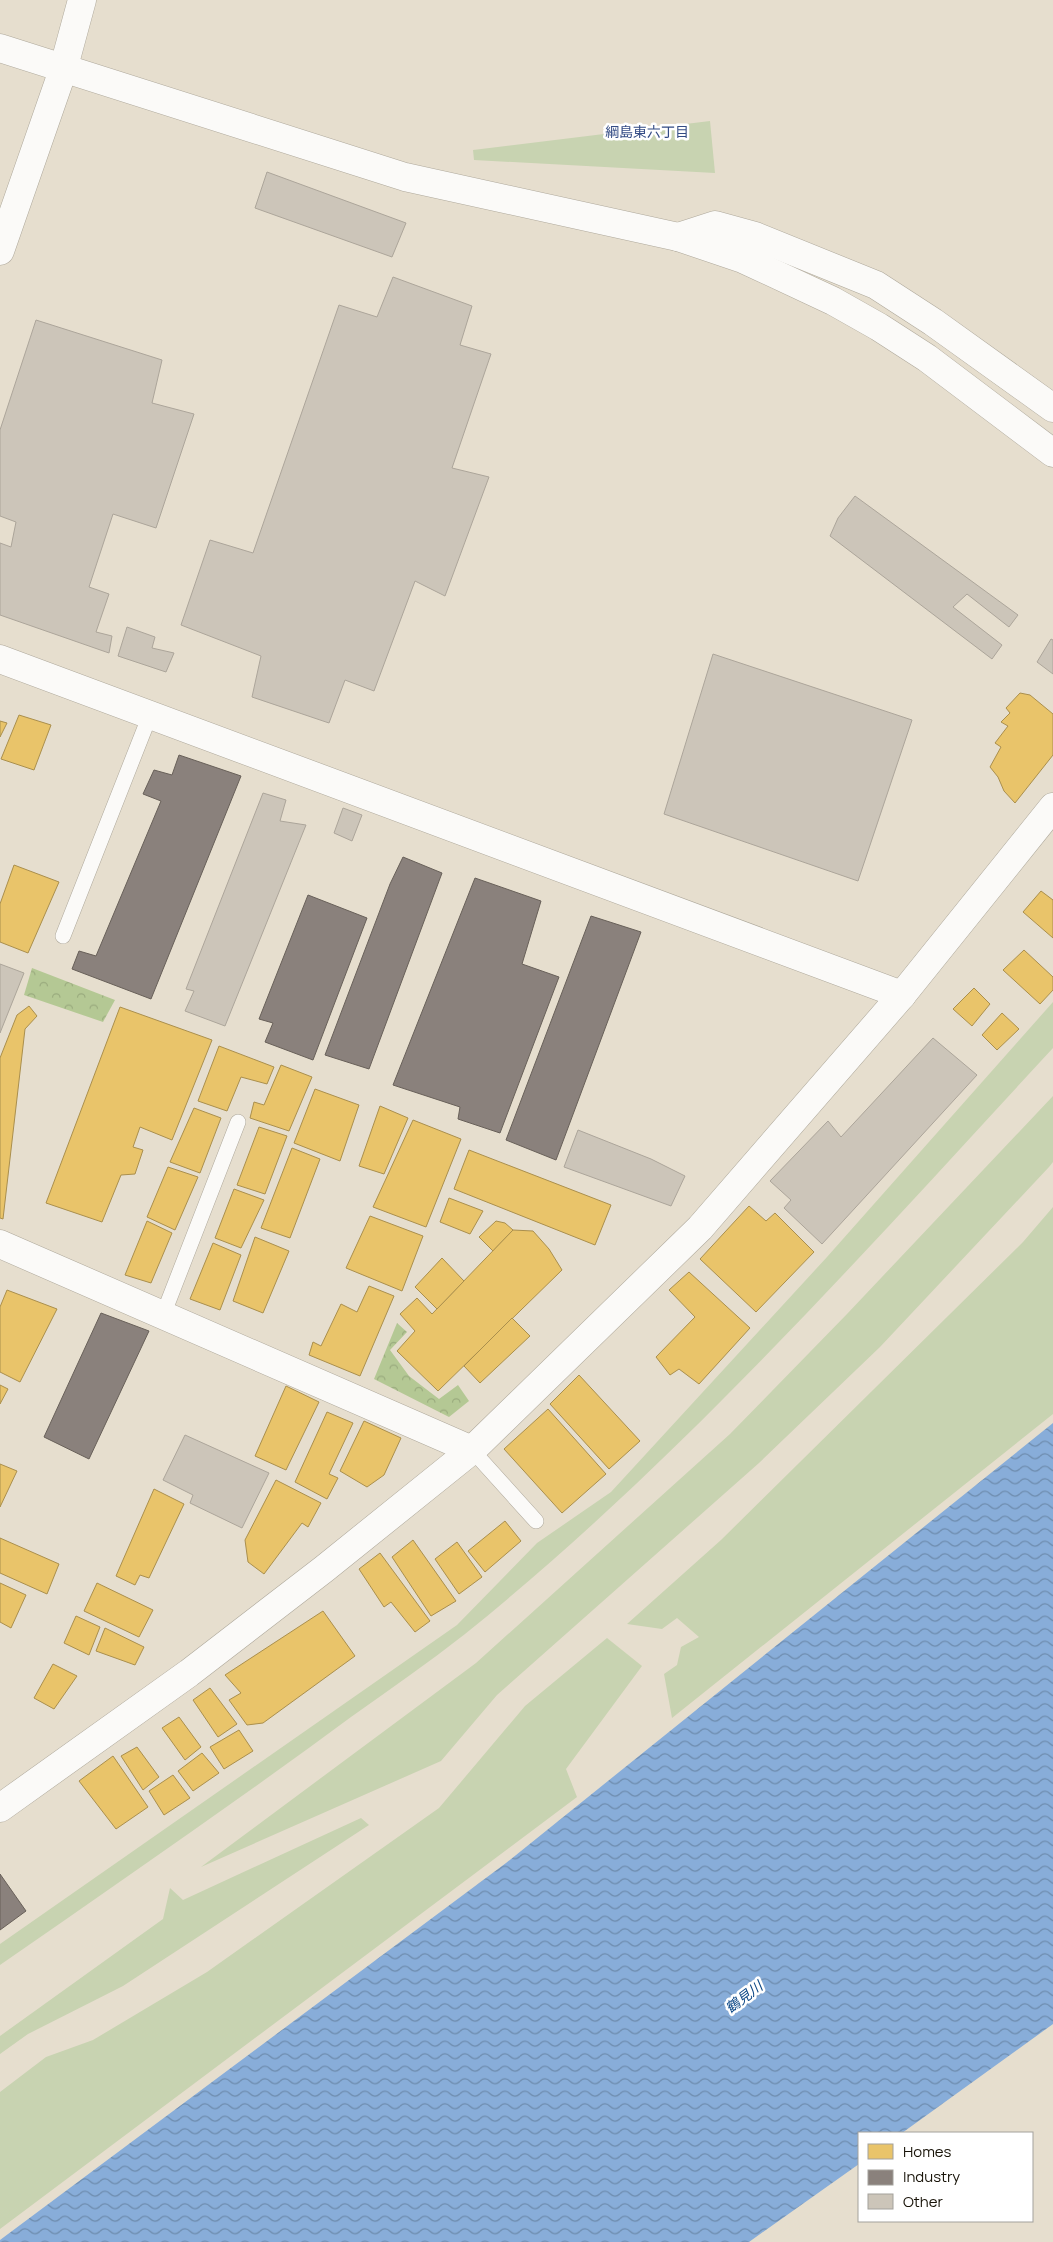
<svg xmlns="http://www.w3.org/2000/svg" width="1053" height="2242" font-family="Manrope,'Noto Sans JP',sans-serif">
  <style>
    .grass { fill: #c8d3b1 }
    .forest { fill: url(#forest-crowns) }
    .water { fill: url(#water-waves) }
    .homes { fill: #e9c46a; stroke: #aa8f4d }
    .industry { fill: #8a817c; stroke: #686059 }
    .building { fill: #ccc5b9; stroke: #aca59a }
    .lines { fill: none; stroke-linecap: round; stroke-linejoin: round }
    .service-casing { stroke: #aea89b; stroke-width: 16 }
    .minor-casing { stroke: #aea89b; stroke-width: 29 }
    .tertiary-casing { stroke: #aea89b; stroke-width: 29 }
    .service { stroke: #fbfaf8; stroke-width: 15 }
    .minor { stroke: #fbfaf8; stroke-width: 28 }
    .tertiary { stroke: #fbfaf8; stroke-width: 28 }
    .labels { text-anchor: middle; stroke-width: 5; stroke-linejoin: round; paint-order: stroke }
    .neighbourhood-label { font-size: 14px; fill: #344c85; stroke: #fff }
    .water-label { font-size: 14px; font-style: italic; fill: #0b4786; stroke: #fff }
  </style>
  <defs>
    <pattern id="forest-crowns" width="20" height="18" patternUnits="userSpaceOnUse" patternTransform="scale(1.25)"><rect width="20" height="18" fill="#b4c894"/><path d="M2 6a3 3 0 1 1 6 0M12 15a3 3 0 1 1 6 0" fill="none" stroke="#9aab7e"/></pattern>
    <pattern id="water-waves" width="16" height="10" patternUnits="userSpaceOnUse" patternTransform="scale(1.25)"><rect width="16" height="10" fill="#88add9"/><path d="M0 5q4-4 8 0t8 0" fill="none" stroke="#6e8cae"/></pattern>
  </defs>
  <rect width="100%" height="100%" fill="#e6dece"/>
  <g class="grass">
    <polygon points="710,121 715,173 474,160 473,150"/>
    <path d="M1053,1002v46c-187,202 -373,413 -588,586 -37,29 -76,56 -114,83 -115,85 -233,166 -351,248v-21l457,-319 80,-82 74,-51 216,-235z"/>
    <polygon points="1053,1096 1053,1162 1049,1167 880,1347 759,1463 497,1695 441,1761 201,1867 476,1663 730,1434 847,1314"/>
    <polygon points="1053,1207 1053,1414 672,1718 664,1674 677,1665 681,1647 699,1637 677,1618 662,1629 627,1624 721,1540 1023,1242"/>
    <polygon points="607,1638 642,1666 566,1769 577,1797 0,2229 0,2092 46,2057 93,2040 207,1972 439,1808 525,1706"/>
    <polygon points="361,1818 369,1825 123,1986 28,2034 0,2054 0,2036 163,1919 170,1888 183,1900"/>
  </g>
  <g class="forest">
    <polygon points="32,968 115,1000 103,1022 24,995"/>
    <polygon points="397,1323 407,1332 390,1350 409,1376 439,1399 458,1385 469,1401 449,1417 374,1379"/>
  </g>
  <polygon class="water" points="1053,1423 1053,2024 902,2133 859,2133 859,2164 749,2242 0,2242 0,2240 506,1863"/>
  <g class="homes">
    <polygon points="1020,693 1030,695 1053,714 1053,755 1015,803 1004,791 998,777 990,767 1001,747 995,743 1008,726 1001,722 1010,713 1006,708"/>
    <polygon points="19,715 51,725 34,770 1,759"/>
    <polygon points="0,721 7,723 0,737"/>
    <polygon points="14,865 59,882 28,953 0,942 0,904"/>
    <polygon points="1041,891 1053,900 1053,938 1023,912"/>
    <polygon points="1024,950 1053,977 1053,990 1040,1004 1003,970"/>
    <polygon points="974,988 990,1004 972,1026 953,1009"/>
    <polygon points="29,1006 37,1016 25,1029 3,1219 0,1218 0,1058 17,1015"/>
    <polygon points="120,1007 212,1040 172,1140 140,1127 133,1147 143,1150 135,1174 121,1175 102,1222 46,1203"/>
    <polygon points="1002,1013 1019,1029 997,1050 982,1035"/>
    <polygon points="219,1046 274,1067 267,1084 241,1077 227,1111 198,1101"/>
    <polygon points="281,1065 312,1077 289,1131 250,1118 254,1102 264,1105"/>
    <polygon points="315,1089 359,1105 340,1161 294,1143"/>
    <polygon points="380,1106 408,1118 384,1174 359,1166"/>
    <polygon points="194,1108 221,1118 200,1173 170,1162"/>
    <polygon points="413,1120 461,1139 426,1227 373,1207"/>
    <polygon points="259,1127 287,1136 265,1194 237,1185"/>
    <polygon points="292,1148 320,1159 290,1238 261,1228"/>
    <polygon points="469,1150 611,1205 595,1245 454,1189"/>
    <polygon points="168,1167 198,1177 175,1230 147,1217"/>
    <polygon points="234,1189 264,1200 241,1248 215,1238"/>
    <polygon points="449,1198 483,1211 470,1234 440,1222"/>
    <polygon points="749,1206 766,1221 775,1213 814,1252 756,1312 700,1259"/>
    <polygon points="370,1216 423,1236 402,1291 346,1268"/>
    <polygon points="147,1221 172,1233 151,1283 125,1275"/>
    <polygon points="496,1221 505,1223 513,1230 493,1251 479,1237"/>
    <polygon points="513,1230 533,1231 549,1249 562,1270 438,1391 397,1351 415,1331 400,1314 417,1298 432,1314"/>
    <polygon points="255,1237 289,1251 263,1313 233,1301"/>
    <polygon points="213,1243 241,1255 220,1310 190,1299"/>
    <polygon points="442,1258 464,1281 437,1309 415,1287"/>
    <polygon points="689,1272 750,1328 699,1384 679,1369 670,1375 656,1357 695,1317 669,1290"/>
    <polygon points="369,1286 394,1296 360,1376 309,1355 313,1342 321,1346 341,1304 357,1312"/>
    <polygon points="7,1290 57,1309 20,1382 0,1372 0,1307"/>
    <polygon points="512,1318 530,1336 480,1383 464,1366"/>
    <polygon points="579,1375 640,1441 609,1469 550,1404"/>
    <polygon points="0,1385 8,1389 0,1404"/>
    <polygon points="286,1386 319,1402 286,1470 255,1456"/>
    <polygon points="548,1409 606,1474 562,1513 504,1449"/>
    <polygon points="327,1412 353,1423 329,1474 338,1478 327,1499 295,1482"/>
    <polygon points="364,1421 401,1438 384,1475 367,1487 340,1471"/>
    <polygon points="0,1464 17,1471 0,1507"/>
    <polygon points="276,1480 321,1503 308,1527 302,1523 264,1574 248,1562 245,1540"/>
    <polygon points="154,1489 184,1504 149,1578 140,1575 135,1585 116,1576"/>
    <polygon points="505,1521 521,1541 485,1572 468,1551"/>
    <polygon points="0,1538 59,1564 47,1594 0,1573"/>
    <polygon points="413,1540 456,1601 431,1616 392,1557"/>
    <polygon points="457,1542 482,1577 459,1594 435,1559"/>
    <polygon points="380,1553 430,1621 415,1632 391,1602 384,1607 359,1569"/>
    <polygon points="0,1583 26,1595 11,1628 0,1622"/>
    <polygon points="97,1583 153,1610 139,1637 84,1611"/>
    <polygon points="323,1611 355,1656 263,1723 247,1725 229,1700 241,1693 225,1675"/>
    <polygon points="76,1616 100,1627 89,1655 64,1643"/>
    <polygon points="105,1628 144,1647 135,1665 96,1651"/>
    <polygon points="53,1664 77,1676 54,1709 34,1698"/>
    <polygon points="210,1688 237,1724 218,1737 193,1700"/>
    <polygon points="179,1717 201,1747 185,1760 162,1728"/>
    <polygon points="239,1730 253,1751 224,1769 210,1747"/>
    <polygon points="137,1747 159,1777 143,1790 121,1756"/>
    <polygon points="202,1753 219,1773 193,1791 178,1771"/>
    <polygon points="113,1756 148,1807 116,1829 79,1781"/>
    <polygon points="173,1775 190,1798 164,1815 149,1791"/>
  </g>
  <g class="industry">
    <polygon points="179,755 241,776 151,999 72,969 79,951 96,956 161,801 143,794 154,770 172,775"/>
    <polygon points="403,857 442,873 369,1069 325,1055 390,884"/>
    <polygon points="475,878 541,901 522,964 559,977 500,1133 458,1119 460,1107 393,1085"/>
    <polygon points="308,895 367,918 313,1060 265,1042 273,1023 259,1019"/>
    <polygon points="591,916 641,932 556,1160 506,1140"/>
    <polygon points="101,1313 149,1331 89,1459 44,1437"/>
    <polygon points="0,1874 26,1911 0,1930"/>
  </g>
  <g class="building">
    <polygon points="267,172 406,223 392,257 255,208"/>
    <polygon points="393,277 472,306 460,345 491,354 452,468 489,477 445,596 415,581 374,691 345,680 329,723 252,697 261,656 181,625 210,540 253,553 339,305 377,317"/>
    <polygon points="36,320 162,360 152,403 194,414 156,528 113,514 89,587 109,594 96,632 112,636 109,653 0,615 0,543 11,547 16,522 0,516 0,430"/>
    <polygon points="855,496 1018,615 1009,627 967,594 953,607 1002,645 992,659 830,536 838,518"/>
    <polygon points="127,627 155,637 152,648 174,653 166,672 118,656"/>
    <polygon points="1051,639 1053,640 1053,674 1037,662"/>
    <polygon points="713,654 912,720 858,881 664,814"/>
    <polygon points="263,793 286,800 280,821 306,825 225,1026 185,1011 194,991 186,989"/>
    <polygon points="343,808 362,815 352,841 334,833"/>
    <polygon points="0,964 24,973 0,1033"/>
    <polygon points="933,1038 977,1075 822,1244 784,1208 791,1200 770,1181 828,1121 841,1137"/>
    <polygon points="578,1130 651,1159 685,1176 671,1206 564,1167"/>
    <polygon points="185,1435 269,1473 242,1528 190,1503 193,1495 163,1480"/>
  </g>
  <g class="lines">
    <g class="service-casing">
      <g id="service">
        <polyline points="63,936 150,715"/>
        <polyline points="163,1315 238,1122"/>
        <polyline points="472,1450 536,1521"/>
      </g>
    </g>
    <g class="minor-casing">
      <g id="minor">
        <polyline points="678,237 715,225 755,236 876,285 933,322 1053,408"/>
        <polyline points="0,1244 472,1450"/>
      </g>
    </g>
    <g class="tertiary-casing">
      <g id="tertiary">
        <polyline points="0,48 405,177 678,237 743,259 833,301 879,327 927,358 1053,453"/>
        <polyline points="0,251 63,70 82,0"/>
        <polyline points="0,659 902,995"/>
        <polyline points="0,1808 189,1673 324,1569 472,1450 700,1228 902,995 1053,807"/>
      </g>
    </g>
    <use href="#service" class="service"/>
    <use href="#minor" class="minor"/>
    <use href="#tertiary" class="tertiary"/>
  </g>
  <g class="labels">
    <g class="neighbourhood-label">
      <text x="647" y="137">綱島東六丁目</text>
    </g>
    <g class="water-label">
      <text transform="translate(744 1997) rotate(-37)" y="5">鶴見川</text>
    </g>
  </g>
  <rect x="858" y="2132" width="175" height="90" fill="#ffffff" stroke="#a3a19c"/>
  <rect x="868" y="2144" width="25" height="15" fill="#e9c46a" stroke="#a3a19c"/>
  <text x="903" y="2157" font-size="15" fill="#181308">Homes</text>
  <rect x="868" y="2170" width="25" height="15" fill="#8a817c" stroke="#a3a19c"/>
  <text x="903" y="2182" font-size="15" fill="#181308">Industry</text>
  <rect x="868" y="2194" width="25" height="15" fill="#ccc5b9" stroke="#a3a19c"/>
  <text x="903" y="2207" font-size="15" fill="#181308">Other</text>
</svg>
